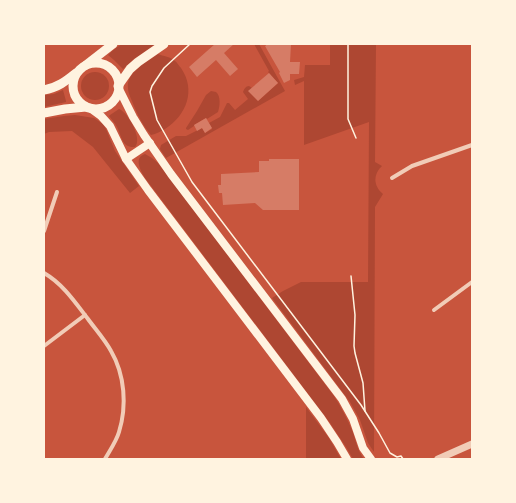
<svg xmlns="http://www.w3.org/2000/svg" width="516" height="503" font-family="Barlow,sans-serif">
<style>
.green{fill:#ae4732}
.building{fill:#d67c66}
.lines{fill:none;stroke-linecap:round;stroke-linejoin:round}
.path{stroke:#fff3e0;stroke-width:1.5}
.minor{stroke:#f1ccb7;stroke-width:4}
.tertiary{stroke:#f1ccb7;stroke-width:7}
.secondary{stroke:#fff3e0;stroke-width:8}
.primary{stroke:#fff3e0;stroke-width:9}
</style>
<rect width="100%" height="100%" fill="#c8553d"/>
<!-- green -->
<g class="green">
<path d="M122,44H156L134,59L123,69L114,60L108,55L113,50Z"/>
<path d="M254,44H259L285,91L166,158L160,149L161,145L176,136H186L202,128L205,133L212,129L209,123L220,117L227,103H229L235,110L248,99L243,92C244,89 246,86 249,86L252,88L249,91L258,101L278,83L268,72L269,71Z"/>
<path d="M330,44H376L375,162L382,166C373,174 373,186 383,194L375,207L374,452L368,443L360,420L350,402L272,298L283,291L301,282H368L369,122L304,145V81L295,85L294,80L304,77L305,65H330Z"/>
<path d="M158,54C163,56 171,57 175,61C177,62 179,66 181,68C196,90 187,115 165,129C161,131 156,134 151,135C144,127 138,116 134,106C132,100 128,94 128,88C126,72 147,62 158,54Z"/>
<circle cx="95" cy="86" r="14"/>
<path d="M63,90L66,101V102L44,107V95L54,94Z"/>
<path d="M211,91L216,92C221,96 220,106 218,112L207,119L206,118L194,125V126L188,130L186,129V128L197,111L206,95Z"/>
<path d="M119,109C128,112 143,139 135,147C122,148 122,137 117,127C115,123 112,120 109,116L110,115Z"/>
<path d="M75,115L94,118L103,124L106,129L115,151L139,186L130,193L93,147L72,131L49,132L44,134V119L64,116Z"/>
<path d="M145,154L152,158L158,163L334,396C341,407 347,418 352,430C356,440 357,450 364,459H353L346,447L330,423L145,178C141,171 133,158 145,154Z"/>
<path d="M306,407L329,438L341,459H306Z"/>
</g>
<!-- building -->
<g class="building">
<path d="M215,44H234L224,53L238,69L230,76L216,60L197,77L189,67Z"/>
<path d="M265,44H291L290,62H300L299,74H290V80L284,83L279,73L280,72L265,46H266Z"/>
<path d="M269,73L278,83L258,101L248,91Z"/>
<path d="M206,118L212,128L205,133L202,128L197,131L194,125Z"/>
<path d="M269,159H299V210H263L255,203L223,205L222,193H219L218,185H221V174L259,172V161H269Z"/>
</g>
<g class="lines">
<!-- path -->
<g class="path">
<path d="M190,44L164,68L152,86L150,92L157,120L192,182L361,405L379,433L390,453L397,457L401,456L403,459"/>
<path d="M348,44V119L356,138"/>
<path d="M351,276L355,315L354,346L355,353L363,383L365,411"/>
<path d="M471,459H472"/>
</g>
<!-- minor -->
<g class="minor">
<path d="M392,178L412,166L472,145"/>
<path d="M44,231L57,192"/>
<path d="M44,273C63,284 75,302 88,319C96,330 105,340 111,351C125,375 127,406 119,432C116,442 110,450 105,459"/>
<path d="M434,310L472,282"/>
<path d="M44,346L85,315"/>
</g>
<!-- tertiary -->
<path class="tertiary" d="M438,459L472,444"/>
<!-- secondary -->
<g class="secondary">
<path d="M118,87L133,117L144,135L171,174L342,399L353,419L363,448L371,459"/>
<path d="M90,108L101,116L110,126L126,159L148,190L321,418L337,442L347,459"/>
<path d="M126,159L150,143"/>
</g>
<!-- primary -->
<g class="primary">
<circle cx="96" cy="86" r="23"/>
<path d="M86,65L113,44"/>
<path d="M118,86L130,69L138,62L164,44"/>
<path d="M44,90C57,88 66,81 76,73"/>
<path d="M44,113L65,109L86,107"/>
</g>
</g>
<!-- border -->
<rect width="516" height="503" fill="none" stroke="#fff3e0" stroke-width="90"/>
</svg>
